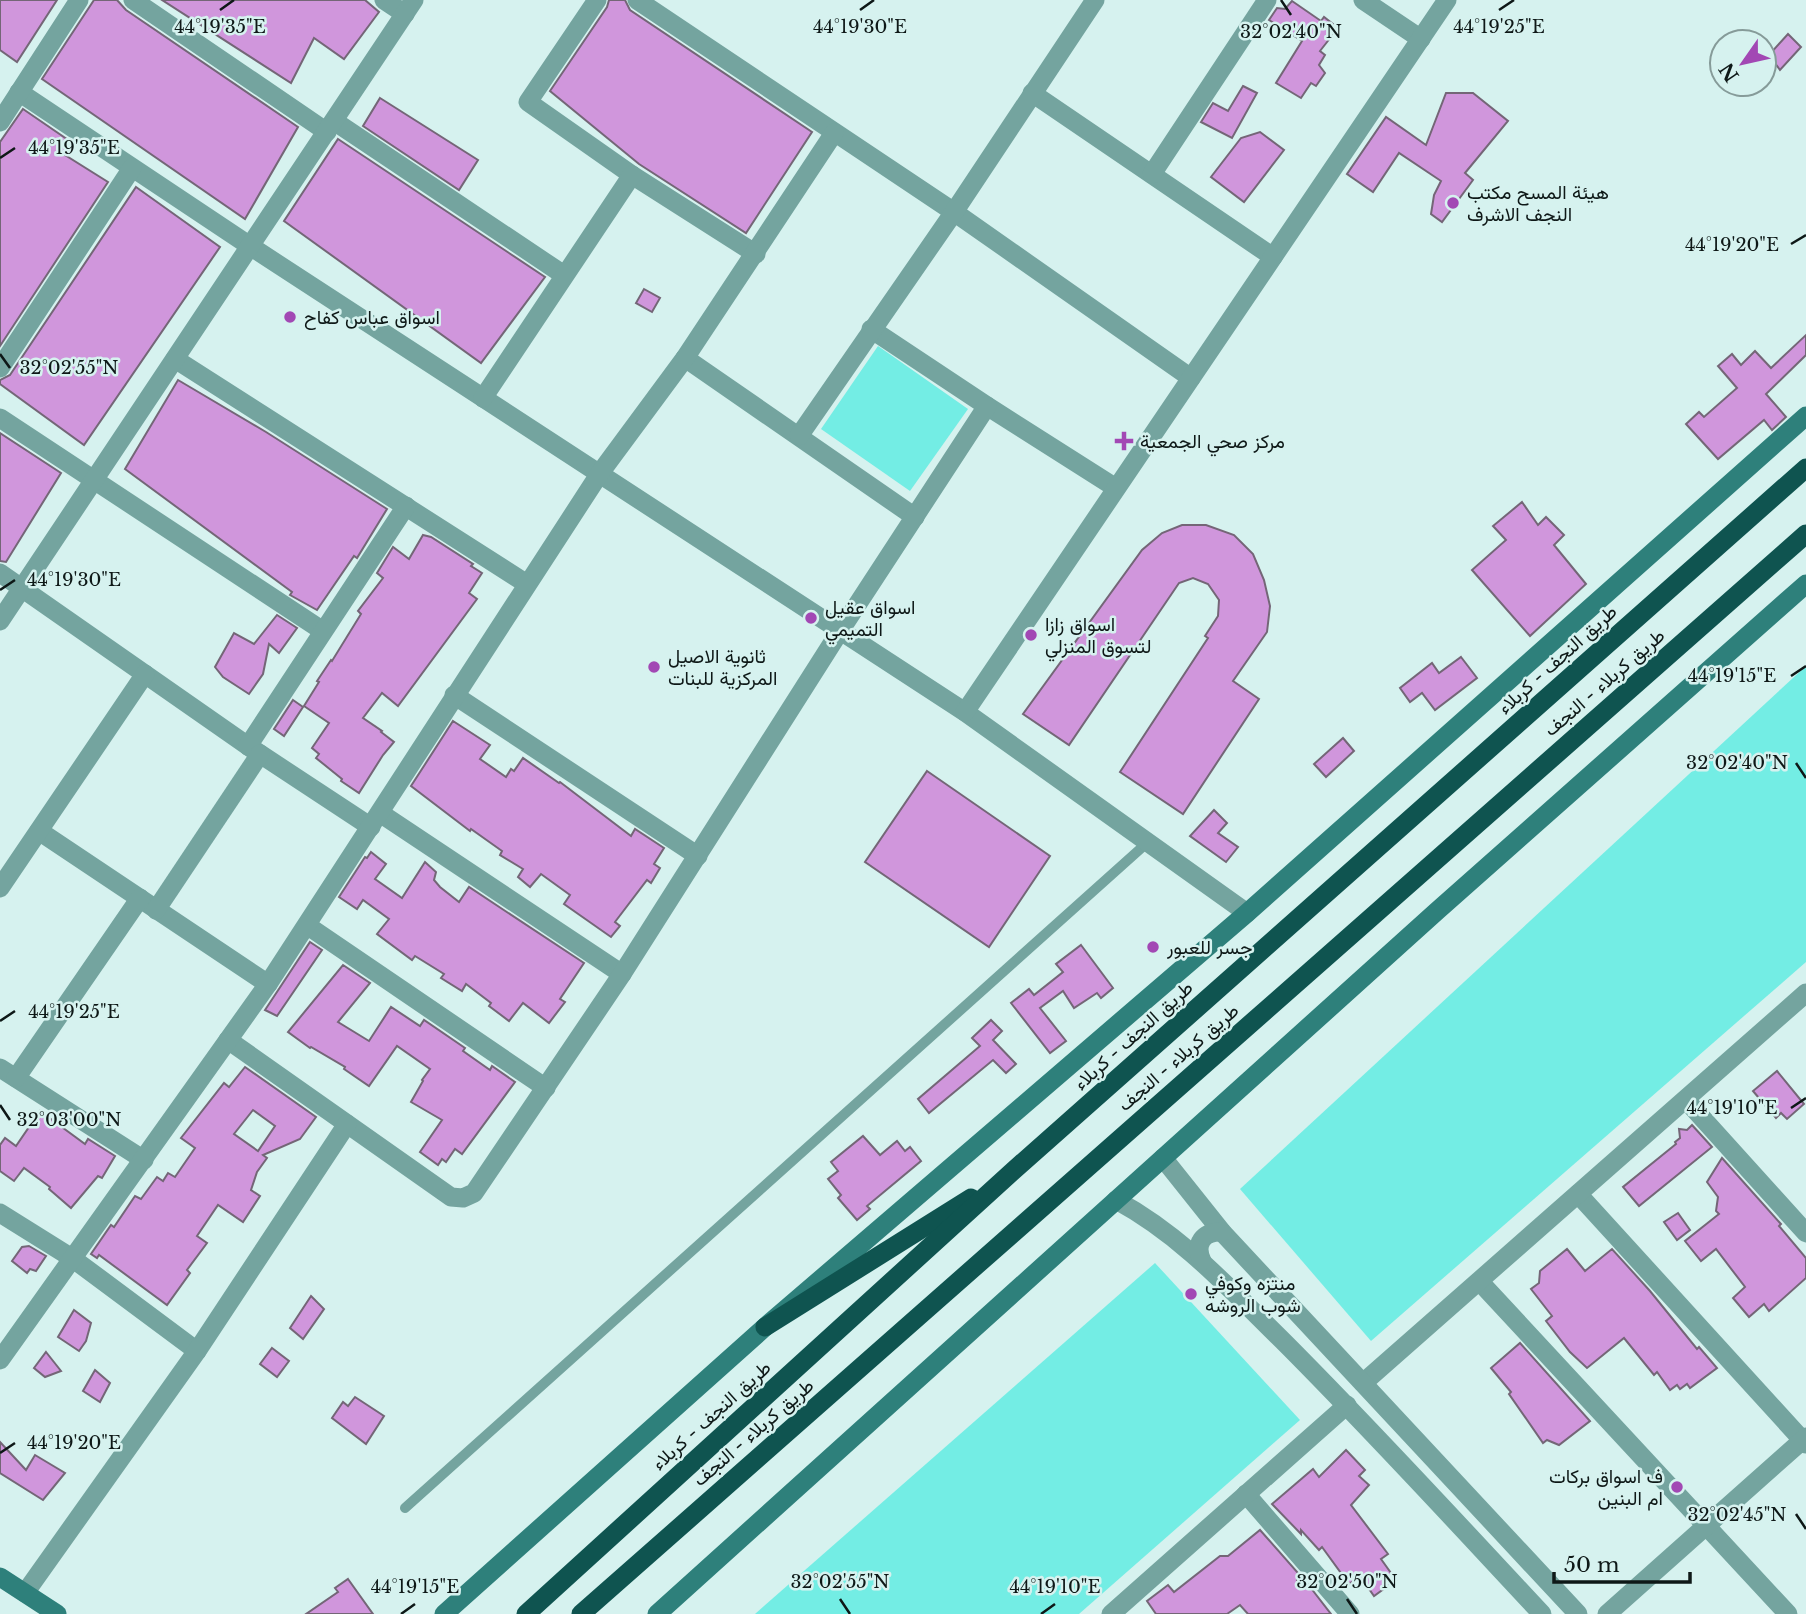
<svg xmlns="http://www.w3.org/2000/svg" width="1806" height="1614" font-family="'Libre Baskerville',Vazirmatn,serif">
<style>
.green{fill:#73ede4}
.building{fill:#d096dc;stroke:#746677;stroke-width:2;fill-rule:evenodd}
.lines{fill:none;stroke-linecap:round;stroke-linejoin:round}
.service{stroke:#74a49f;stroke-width:10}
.minor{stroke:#74a49f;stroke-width:19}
.tertiary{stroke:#74a49f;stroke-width:19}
.secondary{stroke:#2e807b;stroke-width:19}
.trunk{stroke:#0f5450;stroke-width:19}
.ticks{fill:none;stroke:#0e1817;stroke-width:2.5}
.poi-dot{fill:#a248b4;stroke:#d6f2ef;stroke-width:2.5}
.labels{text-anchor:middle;stroke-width:5;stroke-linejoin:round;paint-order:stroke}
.poi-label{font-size:19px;fill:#0e1817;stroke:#d6f2ef;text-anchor:start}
.street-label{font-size:19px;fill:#0e1817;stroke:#d6f2ef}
.ticks-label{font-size:18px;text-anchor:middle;fill:#0e1817;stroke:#d6f2ef;stroke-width:5;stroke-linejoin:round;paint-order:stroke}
</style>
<rect width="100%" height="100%" fill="#d6f2ef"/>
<!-- green -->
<g class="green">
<path d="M878,346L968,409L910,491L821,429Z"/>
<path d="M1806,666V962L1371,1341L1240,1189Z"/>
<path d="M1155,1263L1300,1420L1079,1614H755Z"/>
</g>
<!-- building -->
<g class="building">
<path d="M0,0H57L17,62L0,50Z"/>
<path d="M94,0H117L126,10L298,127L245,219L42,79Z"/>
<path d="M162,0H365L379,12L344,59L314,38L291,83Z"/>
<path d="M609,0H625L630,10L812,132L746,233L639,164L550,91L607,7Z"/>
<path d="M1292,1L1321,21L1324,17L1338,28L1320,51L1325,55L1319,65L1325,73L1316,86L1311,83L1301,98L1276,83L1302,41L1269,20L1277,8L1285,9Z"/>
<path d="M1788,34L1801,47L1780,70L1769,55Z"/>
<path d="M1243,86L1257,93L1232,138L1201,122L1213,103L1228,111Z"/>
<path d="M1446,93H1473L1508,121L1465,173L1473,180L1442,222L1431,214L1434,195L1441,181L1399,153L1373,192L1347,174L1386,117L1426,145Z"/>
<path d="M380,98L478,160L459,190L363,126Z"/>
<path d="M23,109L74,144L65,155L108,182L0,346V142Z"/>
<path d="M1260,132L1284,150L1244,202L1211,177L1241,138Z"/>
<path d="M338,139L545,277L481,363L284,221Z"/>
<path d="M136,187L220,247L84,445L0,384V380L10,375Z"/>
<path d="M644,289L660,298L652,312L636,303Z"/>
<path d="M1806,335V355L1766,394L1786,417L1772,430L1764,420L1718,459L1686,424L1699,412L1704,417L1737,388L1718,366L1732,354L1741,365L1755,351L1771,368Z"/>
<path d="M178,380L266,432L387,509L357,558L354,556L317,610L290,595L292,592L125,469Z"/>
<path d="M0,433L61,473L6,562L0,561Z"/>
<path d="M1522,502L1538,525L1546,517L1564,535L1554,545L1586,584L1530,636L1472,570L1506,540L1493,526Z"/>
<path d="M1182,525H1206L1234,535L1253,554L1264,580L1270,606L1267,632L1233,681L1259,699L1183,814L1120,772L1208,638L1205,636L1218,616L1219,600L1208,584L1193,578L1179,583L1069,745L1023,714L1142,550L1162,533Z"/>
<path d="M423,535L431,537L473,564L471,566L482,573L469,593L477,599L398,706L382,693L363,718L382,731L381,732L394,742L383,755L359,793L341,781L342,779L316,758L319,754L312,748L329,723L304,706L319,682L317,681L331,660L332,661L361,614L358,611L383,578L377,573L393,547L409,559Z"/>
<path d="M277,615L297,628L279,653L269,644L263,674L249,694L223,677L215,667L234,633L254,644Z"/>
<path d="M1461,657L1477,678L1435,710L1422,693L1410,702L1400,688L1432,663L1439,673Z"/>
<path d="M293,700L303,707L284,736L274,729Z"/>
<path d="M453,721L490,745L480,759L506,777L511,769L514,771L523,758L559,783L560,782L631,836L635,829L664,848L654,864L660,868L651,883L647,880L615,922L620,926L611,937L564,904L570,895L541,874L530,887L518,877L523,869L500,855L502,851L471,829L470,831L411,786Z"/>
<path d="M1343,738L1354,751L1326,777L1314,764Z"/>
<path d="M927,771L1050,856L989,947L865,862Z"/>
<path d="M1214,810L1227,823L1218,833L1238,847L1226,862L1190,836Z"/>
<path d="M371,852L386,864L375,879L402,898L425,862L436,872L434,880L440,887L459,902L469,887L584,963L560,999L565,1002L549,1023L523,1003L509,1021L489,1006L491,1003L466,984L462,991L441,978L444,974L415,956L412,960L377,934L389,919L363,900L357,909L339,897L365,857L367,858Z"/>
<path d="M310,942L322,950L277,1016L265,1010Z"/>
<path d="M1081,945L1113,988L1101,998L1097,993L1074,1008L1063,991L1040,1008L1066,1041L1050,1053L1011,1003L1029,989L1034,995L1063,972L1056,964Z"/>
<path d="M343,965L370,983L338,1022L369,1041L391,1007L420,1026L424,1020L465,1048L463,1051L490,1070L492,1066L515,1082L462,1154L455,1149L446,1162L442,1159L438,1165L420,1152L442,1120L411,1102L423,1081L422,1080L430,1069L397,1046L369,1086L344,1069L345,1067L311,1047L310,1048L288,1032Z"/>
<path d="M991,1020L1002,1031L993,1040L1016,1064L1006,1073L993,1060L929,1113L918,1099L980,1046L972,1038Z"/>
<path d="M245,1067L316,1117L300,1139L263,1155L267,1158L257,1172L251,1190L260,1196L243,1222L218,1205L197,1236L207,1243L187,1270L190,1273L167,1305L99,1255L97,1258L91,1254L111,1225L114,1227L135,1196L141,1199L157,1177L163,1181L168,1173L175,1177L195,1148L181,1138L224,1083L229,1087ZM253,1110L275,1126L258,1151L234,1134Z"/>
<path d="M1777,1071L1804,1104L1787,1119L1781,1113L1776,1118L1753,1091Z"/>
<path d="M40,1111L85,1144L88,1139L115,1156L102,1178L98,1176L71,1208L49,1189L50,1187L24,1168L14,1181L0,1171V1145L5,1138L16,1146Z"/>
<path d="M1692,1125L1712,1147L1639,1206L1623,1187L1676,1144L1675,1142L1680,1138L1679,1129L1687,1130Z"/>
<path d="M863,1136L880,1155L897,1141L905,1151L910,1147L921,1161L867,1206L870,1209L857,1220L838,1198L841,1195L828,1179L838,1171L831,1162Z"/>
<path d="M1722,1158L1781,1224L1779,1226L1806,1258V1278L1769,1311L1764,1304L1749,1317L1733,1298L1745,1287L1716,1249L1701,1261L1685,1241L1719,1214L1716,1211L1718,1197L1707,1182Z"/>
<path d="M1678,1213L1690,1230L1677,1240L1664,1222Z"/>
<path d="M29,1246L46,1256L36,1271L30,1269L27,1273L12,1261L22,1247Z"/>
<path d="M1567,1249L1585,1271L1612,1249L1650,1291L1697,1349L1699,1347L1717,1368L1690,1388L1687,1384L1680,1389L1677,1385L1670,1390L1657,1372L1654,1375L1624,1338L1587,1368L1570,1352L1546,1321L1552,1316L1531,1289L1539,1283L1540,1271Z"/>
<path d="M311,1296L324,1309L303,1339L290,1328Z"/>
<path d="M74,1310L91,1323L86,1341L79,1351L58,1337Z"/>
<path d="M1520,1343L1590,1421L1559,1445L1547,1440L1543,1443L1509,1394L1511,1392L1491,1368Z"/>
<path d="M272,1348L289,1361L277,1377L260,1364Z"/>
<path d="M46,1352L61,1371L45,1377L34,1368Z"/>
<path d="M95,1370L110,1383L100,1402L83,1391Z"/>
<path d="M355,1397L384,1416L366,1444L332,1418L343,1402L348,1406Z"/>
<path d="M0,1442L26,1470L35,1455L65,1473L43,1500L0,1473Z"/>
<path d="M1346,1450L1365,1470L1359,1476L1369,1485L1351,1505L1388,1554L1381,1559L1396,1580L1374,1596L1360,1576L1349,1584L1322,1547L1319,1550L1301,1530V1534L1272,1504L1313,1469L1319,1477Z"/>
<path d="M1260,1530L1298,1573L1297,1580L1307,1583L1331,1614H1248L1240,1605L1227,1614H1156L1147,1601L1168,1585L1174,1592L1220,1556H1228Z"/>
<path d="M348,1579L373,1614H306L338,1592L335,1588Z"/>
</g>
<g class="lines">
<!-- service -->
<path class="service" d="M405,1508L1148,842"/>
<!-- minor -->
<g class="minor">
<path d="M133,0L327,132"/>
<path d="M384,0L405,14"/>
<path d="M597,0L528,102L632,175L756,254"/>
<path d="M637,0L954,212L1191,378"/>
<path d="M1363,0L1421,39"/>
<path d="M19,92L250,246L965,712L1247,913"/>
<path d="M1032,93L1273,257"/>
<path d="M334,121L564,275"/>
<path d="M0,122L79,0"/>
<path d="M1152,174L1267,0"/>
<path d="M871,329L987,406L1116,488"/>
<path d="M685,358L915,517"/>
<path d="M175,359L527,584"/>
<path d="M0,368L132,168"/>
<path d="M483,398L632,175"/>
<path d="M0,418L323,631"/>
<path d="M799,436L954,212L1095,0"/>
<path d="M0,573L248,746L371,827"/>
<path d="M0,621L414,0"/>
<path d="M454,695L698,856"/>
<path d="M965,712L1447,0"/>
<path d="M248,746L406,506"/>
<path d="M380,813L622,974"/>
<path d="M39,831L268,984"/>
<path d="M0,888L145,674"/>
<path d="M156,910L260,754"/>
<path d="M308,926L546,1088"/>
<path d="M228,1040L451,1197L463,1198L474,1193L622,974L840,631L987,406"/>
<path d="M0,1068L144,1160"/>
<path d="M16,1078L140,898"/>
<path d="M1686,1100L1806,1233"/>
<path d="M1578,1194L1806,1444"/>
<path d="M0,1213L72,1258L197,1351"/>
<path d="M1480,1282L1788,1614"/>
<path d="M0,1360L268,984L600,473L685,358L834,133"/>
<path d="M1363,1383L1806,993"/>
<path d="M1246,1494L1350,1614"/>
<path d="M25,1593L197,1351L347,1124"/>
<path d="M1111,1614L1347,1405"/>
<path d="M1607,1614L1806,1437"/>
</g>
<!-- tertiary -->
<g class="tertiary">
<path d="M1163,1158L1222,1232L1578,1614"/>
<path d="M1116,1200C1181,1235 1230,1289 1282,1340C1371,1429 1456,1522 1542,1614"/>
<path d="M1202,1261C1194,1244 1203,1231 1222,1232"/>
</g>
<!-- secondary -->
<g class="secondary">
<path d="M0,1577L57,1614"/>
<path d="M444,1614L765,1327L1247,913L1806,416"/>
<path d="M657,1614L1437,911L1806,584"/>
</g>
<!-- trunk -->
<g class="trunk">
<path d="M765,1327L971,1198"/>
<path d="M526,1614L1013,1171L1806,468"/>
<path d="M581,1614L1806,534"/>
</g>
</g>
<!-- ticks -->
<path class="ticks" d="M1281,0L1291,15M220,10L234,0M860,10L874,0M1499,10L1514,0M0,158L15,148M1791,244L1806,235M0,354L10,368M0,590L15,580M1791,676L1806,666M1796,763L1806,778M0,1021L15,1011M0,1105L10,1120M1791,1108L1806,1098M0,1453L15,1443M1796,1514L1806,1529M840,1599L850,1614M1347,1599L1357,1614M401,1614L415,1604M1041,1614L1055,1604"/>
<!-- markers -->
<g class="poi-dot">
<circle cx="1453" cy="203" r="7"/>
<circle cx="290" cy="317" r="7"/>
<path d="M1120.5 430.5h7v7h7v7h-7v7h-7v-7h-7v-7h7z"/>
<circle cx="811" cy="618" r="7"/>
<circle cx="1031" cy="635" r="7"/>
<circle cx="654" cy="667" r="7"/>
<circle cx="1153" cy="947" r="7"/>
<circle cx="1191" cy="1294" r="7"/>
<circle cx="1677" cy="1487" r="7"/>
</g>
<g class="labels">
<!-- poi labels -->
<g class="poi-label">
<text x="1467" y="199">هيئة المسح مكتب<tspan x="1467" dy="22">النجف الاشرف</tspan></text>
<text x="304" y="324">اسواق عباس كفاح</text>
<text x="1140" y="448">مركز صحي الجمعية</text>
<text x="825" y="614">اسواق عقيل<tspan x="825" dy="22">التميمي</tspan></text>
<text x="1045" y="631">اسواق زازا<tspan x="1045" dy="22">لتسوق المنزلي</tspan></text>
<text x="668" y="663">ثانوية الاصيل<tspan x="668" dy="22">المركزية للبنات</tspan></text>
<text x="1167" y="954">جسر للعبور</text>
<text x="1205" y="1290">منتزه وكوفي<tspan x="1205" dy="22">شوب الروشه</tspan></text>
<text x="1663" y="1483" text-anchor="end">ف اسواق بركات<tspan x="1663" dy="22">ام البنين</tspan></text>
</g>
<!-- street labels -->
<g class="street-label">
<text transform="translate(1557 659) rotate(-42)" y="7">طريق النجف - کربلاء</text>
<text transform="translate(1604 682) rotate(-41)" y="7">طريق کربلاء - النجف</text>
<text transform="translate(1133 1035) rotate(-42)" y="7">طريق النجف - کربلاء</text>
<text transform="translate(1178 1057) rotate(-41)" y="7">طريق کربلاء - النجف</text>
<text transform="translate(711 1415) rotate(-42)" y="7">طريق النجف - کربلاء</text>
<text transform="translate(753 1432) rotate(-41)" y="7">طريق کربلاء - النجف</text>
</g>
</g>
<g class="ticks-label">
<text x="220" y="33">44°19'35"E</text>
<text x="860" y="33">44°19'30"E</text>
<text x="1499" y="33">44°19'25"E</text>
<text x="1291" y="38">32°02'40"N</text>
<text x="74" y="154">44°19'35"E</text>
<text x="1732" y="251">44°19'20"E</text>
<text x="69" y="374">32°02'55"N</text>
<text x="74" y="586">44°19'30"E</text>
<text x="1732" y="682">44°19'15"E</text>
<text x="1737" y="769">32°02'40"N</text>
<text x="74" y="1018">44°19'25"E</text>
<text x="1732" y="1114">44°19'10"E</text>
<text x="69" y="1126">32°03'00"N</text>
<text x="74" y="1449">44°19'20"E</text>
<text x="1737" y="1521">32°02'45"N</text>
<text x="840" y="1588">32°02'55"N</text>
<text x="1347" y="1588">32°02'50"N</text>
<text x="415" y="1593">44°19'15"E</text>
<text x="1055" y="1593">44°19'10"E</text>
</g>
<!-- north arrow -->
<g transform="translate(1743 63) rotate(236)"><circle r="33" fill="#d6f2ef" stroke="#869b99" stroke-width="2"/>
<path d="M0-5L12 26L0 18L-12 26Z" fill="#a248b4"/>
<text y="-10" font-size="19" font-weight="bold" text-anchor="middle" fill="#0e1817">N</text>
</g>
<!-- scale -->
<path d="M1554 1572v10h136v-10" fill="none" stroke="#0e1817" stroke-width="3.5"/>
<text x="1564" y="1572" font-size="21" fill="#0e1817" stroke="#d6f2ef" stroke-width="5" paint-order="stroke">50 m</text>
</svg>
